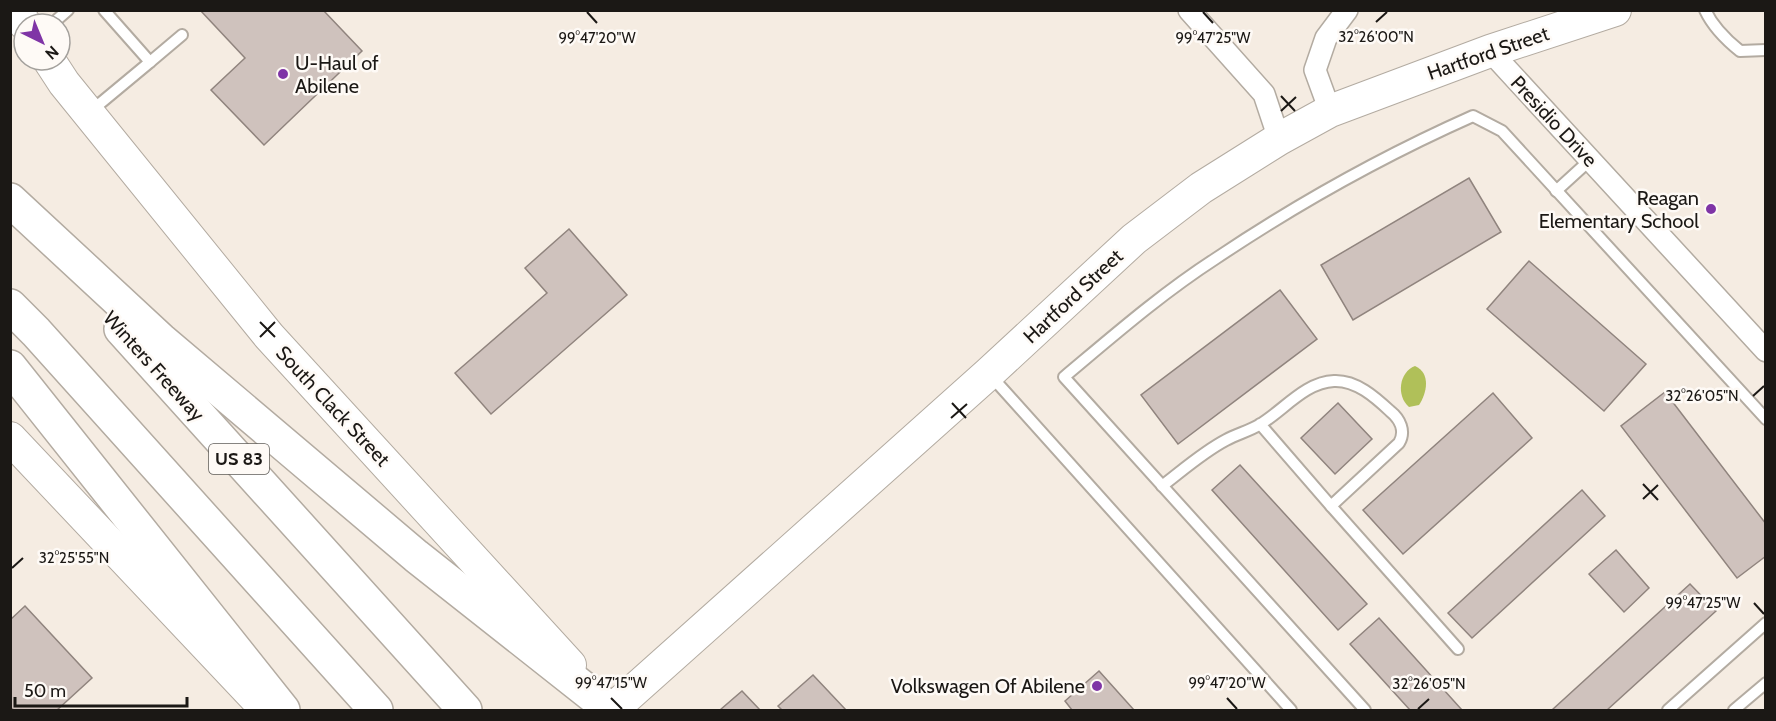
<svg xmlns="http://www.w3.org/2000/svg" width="1776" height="721" font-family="Cabin,sans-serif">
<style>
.water{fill:#b0c059}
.building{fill:#cfc2bd;stroke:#90847e;stroke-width:1.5}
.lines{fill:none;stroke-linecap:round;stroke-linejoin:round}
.lane-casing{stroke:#b3aba1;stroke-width:14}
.street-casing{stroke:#b3aba1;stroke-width:24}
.secondary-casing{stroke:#b3aba1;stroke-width:34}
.highway-casing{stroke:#b3aba1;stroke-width:36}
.lane{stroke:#fff;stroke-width:10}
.street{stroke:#fff;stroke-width:21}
.secondary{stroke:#fff;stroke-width:32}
.highway{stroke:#fff;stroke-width:33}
.ticks{fill:none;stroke:#1b1815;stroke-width:2}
.poi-dot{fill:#7f34a6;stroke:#fefaf6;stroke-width:2}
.labels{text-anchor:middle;stroke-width:5;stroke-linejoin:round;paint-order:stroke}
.shield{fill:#fefaf6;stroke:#5f5c58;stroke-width:1.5}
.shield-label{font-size:18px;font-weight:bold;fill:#1b1815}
.street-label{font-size:20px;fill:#1b1815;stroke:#fefaf6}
.poi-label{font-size:20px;fill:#1b1815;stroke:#fefaf6;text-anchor:end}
.ticks-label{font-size:15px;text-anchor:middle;fill:#1b1815;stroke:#fefaf6;stroke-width:5;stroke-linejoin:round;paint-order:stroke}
</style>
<rect width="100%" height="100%" fill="#f5ece2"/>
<!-- water -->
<path class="water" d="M1415,366C1431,373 1427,393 1419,405L1409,407C1396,396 1399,372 1415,366Z"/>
<!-- building -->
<g class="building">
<path d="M200,10H323L362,51L264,145L211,90L245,58Z"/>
<path d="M1469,178L1501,232L1353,320L1321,265Z"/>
<path d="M569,229L627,295L491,414L455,373L547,293L525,268Z"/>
<path d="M1529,261L1646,364L1604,411L1487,309Z"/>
<path d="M1280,290L1317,339L1178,444L1141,395Z"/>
<path d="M1665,392L1766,524V556L1737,578L1621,426Z"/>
<path d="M1493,393L1532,438L1403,554L1363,510Z"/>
<path d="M1338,403L1372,439L1335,474L1301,438Z"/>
<path d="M1240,465L1367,604L1338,630L1212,490Z"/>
<path d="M1582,490L1605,516L1472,638L1448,613Z"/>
<path d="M1616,550L1649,588L1624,612L1589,574Z"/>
<path d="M1690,584L1716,611L1607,710H1552Z"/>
<path d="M25,606L92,678L57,710H14L10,707V620Z"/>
<path d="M1379,618L1462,710H1410L1350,644Z"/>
<path d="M1099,671L1134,710H1072L1065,701Z"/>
<path d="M813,675L846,710H782L778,706Z"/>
<path d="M742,691L760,710H720Z"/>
</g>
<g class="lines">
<defs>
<g id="lane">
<path d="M1705,10C1713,27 1725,39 1740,51L1766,50"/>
<path d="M52,24L68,10"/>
<path d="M150,62L182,35"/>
<path d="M91,111L150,62L104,10"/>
<path d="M1556,191L1590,160"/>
<path d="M991,376L1291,710"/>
<path d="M1162,486C1183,470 1203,452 1226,440C1237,434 1249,431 1259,425C1283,411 1305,382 1334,381C1356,380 1375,397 1390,411C1400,419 1406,431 1399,443L1331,506L1260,424"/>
<path d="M1331,506L1458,649"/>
<path d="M1365,710L1064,377C1113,336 1161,294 1215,259C1297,204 1383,156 1473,116L1502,131L1766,419"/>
<path d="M1668,710L1766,623"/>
<path d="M1734,710L1766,683"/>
</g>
<g id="street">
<path d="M1189,10L1264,94L1279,139"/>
<path d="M1490,51L1766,351"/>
<path d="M1330,111L1315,70L1326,38L1347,10"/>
</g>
<g id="secondary">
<path d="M16,10L25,24"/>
<path d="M49,60L64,83L269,336L570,665"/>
<path d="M10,438L265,708"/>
<path d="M612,710L988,374L1134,239L1201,188L1279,139L1330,111L1490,51L1615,10"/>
</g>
<g id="highway">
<path d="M10,200L161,340L416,556L611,710"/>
<path d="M10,306L36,332L376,710"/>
<path d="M121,329L465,710"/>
<path d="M10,367L283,710"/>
</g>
</defs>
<!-- lane casing -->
<use href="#lane" class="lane-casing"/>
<!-- street casing -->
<use href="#street" class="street-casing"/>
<!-- secondary casing -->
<use href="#secondary" class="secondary-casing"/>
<!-- highway casing -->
<use href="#highway" class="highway-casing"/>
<!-- lane -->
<use href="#lane" class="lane"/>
<!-- street -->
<use href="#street" class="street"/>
<!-- secondary -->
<use href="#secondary" class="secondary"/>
<!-- highway -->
<use href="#highway" class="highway"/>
</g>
<!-- ticks -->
<path class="ticks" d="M587,12L597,23M1203,12L1213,23M1376,22L1387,12M1281,96L1295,111M1281,111L1296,97M260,322L275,337M260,337L275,322M1753,396L1764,386M952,403L966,418M951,418L967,404M1643,484L1658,500M1643,499L1658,485M12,568L23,558M1754,603L1764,614M611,698L622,709M1227,698L1237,709M1418,709L1429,699"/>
<!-- markers -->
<g class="poi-dot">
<circle cx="283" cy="74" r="6"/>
<circle cx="1711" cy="209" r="6"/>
<circle cx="1097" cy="686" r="6"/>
</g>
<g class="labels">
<!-- shield labels -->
<rect class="shield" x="209" y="444" width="60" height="30" rx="4.5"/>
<g class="shield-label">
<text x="239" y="465">US 83</text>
</g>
<!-- street labels -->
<g class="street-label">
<text transform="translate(1488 53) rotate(-19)" y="7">Hartford Street</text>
<text transform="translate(1554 121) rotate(47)" y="7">Presidio Drive</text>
<text transform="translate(1073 296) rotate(-43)" y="7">Hartford Street</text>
<text transform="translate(154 366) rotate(48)" y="7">Winters Freeway</text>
<text transform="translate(333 406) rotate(47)" y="7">South Clack Street</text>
</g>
<!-- poi labels -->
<g class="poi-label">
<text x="295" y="70" text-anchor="start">U-Haul of<tspan x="295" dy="23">Abilene</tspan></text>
<text x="1699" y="205">Reagan<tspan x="1699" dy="23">Elementary School</tspan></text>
<text x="1085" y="693">Volkswagen Of Abilene</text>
</g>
</g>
<g class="ticks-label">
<text x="1376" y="42">32°26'00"N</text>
<text x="597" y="43">99°47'20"W</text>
<text x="1213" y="43">99°47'25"W</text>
<text x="1702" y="401">32°26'05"N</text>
<text x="74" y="563">32°25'55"N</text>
<text x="1703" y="608">99°47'25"W</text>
<text x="611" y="688">99°47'15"W</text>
<text x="1227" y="688">99°47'20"W</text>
<text x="1429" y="689">32°26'05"N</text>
</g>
<!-- border -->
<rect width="1776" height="721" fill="none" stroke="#1b1815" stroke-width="24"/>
<!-- north arrow -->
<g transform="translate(42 42) rotate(137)"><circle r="28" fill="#fefaf6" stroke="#a3a09c" stroke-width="1.5"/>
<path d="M0-4.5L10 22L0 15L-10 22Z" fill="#7f34a6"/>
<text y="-9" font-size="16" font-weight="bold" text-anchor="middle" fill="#1b1815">N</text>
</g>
<!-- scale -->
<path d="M15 697v9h172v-9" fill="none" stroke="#1b1815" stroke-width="3"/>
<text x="24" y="697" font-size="18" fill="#1b1815" stroke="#fefaf6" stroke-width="4.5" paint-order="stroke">50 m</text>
</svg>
